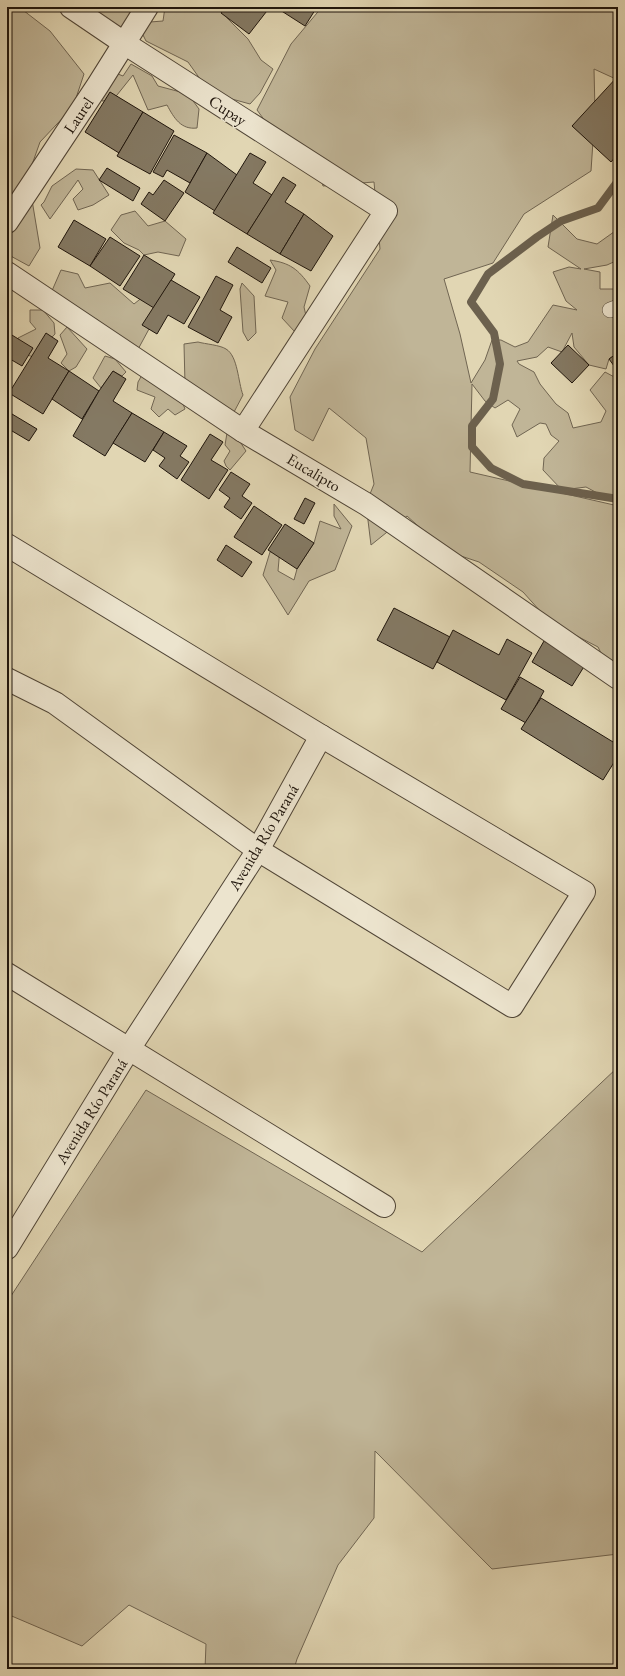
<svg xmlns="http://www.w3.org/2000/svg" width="625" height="1676" font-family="'EB Garamond',serif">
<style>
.green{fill:#c0b597;stroke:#706552}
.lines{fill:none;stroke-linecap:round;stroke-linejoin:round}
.stream{stroke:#6c614e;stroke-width:8}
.building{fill:#847963;stroke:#1f150c}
.service-casing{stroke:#504536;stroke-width:16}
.minor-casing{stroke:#504536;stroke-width:24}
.service{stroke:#ece4ce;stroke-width:15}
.minor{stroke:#ece4ce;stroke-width:22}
.labels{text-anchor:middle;stroke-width:3;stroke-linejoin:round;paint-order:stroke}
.street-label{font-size:16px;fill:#1f150c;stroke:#ece4ce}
</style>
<rect width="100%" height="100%" fill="#e1d6b3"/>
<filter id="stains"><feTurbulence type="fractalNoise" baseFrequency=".005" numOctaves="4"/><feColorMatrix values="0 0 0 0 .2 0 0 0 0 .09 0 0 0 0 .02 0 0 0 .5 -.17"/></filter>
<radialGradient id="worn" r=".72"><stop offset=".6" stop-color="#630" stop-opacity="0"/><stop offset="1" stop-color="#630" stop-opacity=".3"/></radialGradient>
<!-- green -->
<g class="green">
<path d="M7,7H19L50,31L84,74L73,107L40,142L28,176L40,248L29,266L7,254Z"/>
<path d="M92,7H133L130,14L129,34L85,25Z"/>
<path d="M165,7H225L227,18L248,39L261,60L273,69L260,93L250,104L210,93L188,62L146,41L137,23L163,21Z"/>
<path d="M322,7H618V80L594,69L595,111L591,171L524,214L493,263L444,279L460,334L471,383L485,360L492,340H501L515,347L528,342L553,305L577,310L566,301L553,272L569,267L581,269L548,247L553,215L577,239L597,244L618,229V260L607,265L584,269L600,272V289H618V357L616,354L609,359L606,369L589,365L574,347L572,333L562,352L548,347L537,357L517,361L519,364L534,372L540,384L556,404L568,413L573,428L601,422L606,411L590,390L605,372L618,379V504L586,487L562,490L543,470L544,458L559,441L551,435L546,424L540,423L517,437L512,425L520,409L508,400L495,408L485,401L472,384L470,472L614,505L618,509V681L614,679L598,647L550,622L523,592L479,562L446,551L407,516L371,545L366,504L374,484L366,438L329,408L313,441L295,430L290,397L315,349L380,249L374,182L323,186L314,154L282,144L257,110L291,44Z"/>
<path d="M131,64L152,76L158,86L188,94L199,109L197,128C181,130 174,118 167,105L148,110L133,75L113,100L102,101L98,85L108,70L123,76Z"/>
<path d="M76,169L93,170L109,195L93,205L78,210L73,199L83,189L78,180L50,219L41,205L44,202L52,186Z"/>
<path d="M135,211L148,226L165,221L186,239L179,256L158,252L144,255L139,250L124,243L111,230L121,215Z"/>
<path d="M270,260C290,263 298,269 310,286L304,307L309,329L295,332L282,318L288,302L265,296L276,270Z"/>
<path d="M61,270L78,274L85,288L110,283L134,304L149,292L162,305L136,353L118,341L98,320L75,309L51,293Z"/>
<path d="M242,283L254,296L256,333L248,341L243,332L240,289Z"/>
<path d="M30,310H43L54,323L55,334L33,357L22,353L18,338L36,329L30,322Z"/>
<path d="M67,327L87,349L76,367L69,371L61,363L67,354L60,335Z"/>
<path d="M198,342C205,344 220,345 226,349C238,356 238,382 243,395L234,412L185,384L184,344Z"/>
<path d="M105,356L115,359L126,372L122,376L113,371L101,388L93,378Z"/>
<path d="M142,375L183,404L185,409L175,415L168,409L159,417L151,409L155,397L137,390L138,382Z"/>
<path d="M227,433L237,437L246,451L230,470L226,466L224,461L230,451L225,445Z"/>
<path d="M334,504L352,526L335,570L309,581L288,615L263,575L270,552L280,548L278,571L294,580L297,569L314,543L320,521L341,529L334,516Z"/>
<path d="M618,1067V1554L492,1569L375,1451L374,1518L338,1565L297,1659L294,1669H205L206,1644L129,1605L82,1646L7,1614V1302L146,1090L422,1252Z"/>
</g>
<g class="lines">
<!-- stream -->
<path class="stream" d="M618,181L598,208L561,221L537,237L488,274L471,302L494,333L500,364L493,399L472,426V447L491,468L523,484L618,499"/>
</g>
<!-- building -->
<g class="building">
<path d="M225,7H270L249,34L221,13Z"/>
<path d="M282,7H317L305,26L280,10Z"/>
<path d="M618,76V154L611,162L572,126Z"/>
<path d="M110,92L143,112L119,153L85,132Z"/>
<path d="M143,112L174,131L150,174L117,156Z"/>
<path d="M174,135L207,153L190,183L167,170L163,177L153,172Z"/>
<path d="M207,153L237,175L215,211L185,192Z"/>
<path d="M250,153L266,162L253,183L272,195L247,234L213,213Z"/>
<path d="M107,168L140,188L133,201L99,180Z"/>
<path d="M283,177L296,185L285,202L304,214L280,254L247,234Z"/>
<path d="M164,180L184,193L165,221L141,204L149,192L153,195Z"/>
<path d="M304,214L333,236L311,271L280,254Z"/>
<path d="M74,220L106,239L90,266L58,247Z"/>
<path d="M110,237L140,256L120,286L90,266Z"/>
<path d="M237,247L271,268L262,283L228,262Z"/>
<path d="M144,255L175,274L154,308L123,289Z"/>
<path d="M216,276L233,285L220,310L232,317L218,343L188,327Z"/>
<path d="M171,280L200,297L184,324L168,315L157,334L142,325Z"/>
<path d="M7,332L33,348L22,366L10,359L7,363Z"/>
<path d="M46,333L58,341L48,358L69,371L43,414L9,393Z"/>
<path d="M568,345L589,365L572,383L551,363Z"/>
<path d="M616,354L618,357V369L617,370L609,359Z"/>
<path d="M69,371L99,391L82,419L52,399Z"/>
<path d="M113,371L126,379L113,401L132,413L105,456L73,436L99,391Z"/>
<path d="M7,411L37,429L29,441L7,428Z"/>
<path d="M132,413L164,432L145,462L113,443Z"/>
<path d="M164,432L187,446L180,456L189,462L177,479L159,466L165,458L153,450Z"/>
<path d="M210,434L223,442L211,460L228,470L209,499L181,480Z"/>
<path d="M231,472L250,484L242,496L252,503L241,519L224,507L230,498L219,490Z"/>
<path d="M305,498L315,503L304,524L294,519Z"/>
<path d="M254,506L282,525L262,555L234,537Z"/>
<path d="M285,524L314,543L297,569L268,550Z"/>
<path d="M226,545L252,562L242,577L217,560Z"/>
<path d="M394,608L450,637L433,669L377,640Z"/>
<path d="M453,630L499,655L507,639L532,653L506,700L437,662Z"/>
<path d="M544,641L585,665L572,686L532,662Z"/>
<path d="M520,677L544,691L526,723L501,709Z"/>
<path d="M541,698L618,745V756L603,780L521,729Z"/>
</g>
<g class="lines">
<defs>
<path id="service" d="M610,310L618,307"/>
<g id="minor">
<path d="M71,7L124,43L386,211L243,431"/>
<path d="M7,222L98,85L147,7"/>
<path d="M7,273L243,431L366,504L618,678"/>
<path d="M7,545L321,736L584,892L512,1006L258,850L55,703L7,679"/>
<path d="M7,974L384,1206"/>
<path d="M7,1248L129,1049L258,850L321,736"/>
</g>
</defs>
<!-- service casing -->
<use href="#service" class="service-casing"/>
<!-- minor casing -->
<use href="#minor" class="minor-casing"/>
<!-- service -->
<use href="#service" class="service"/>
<!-- minor -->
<use href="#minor" class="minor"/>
</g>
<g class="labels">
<!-- street labels -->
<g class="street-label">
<text transform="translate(228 110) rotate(33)" y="6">Cupay</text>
<text transform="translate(78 115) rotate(-56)" y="6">Laurel</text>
<text transform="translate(314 472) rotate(31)" y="6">Eucalipto</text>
<text transform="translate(263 837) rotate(-59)" y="6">Avenida Río Paraná</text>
<text transform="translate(91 1111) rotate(-58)" y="6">Avenida Río Paraná</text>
</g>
</g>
<!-- margin -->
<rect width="625" height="1676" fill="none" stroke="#e1d6b3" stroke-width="24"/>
<rect x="8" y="8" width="609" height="1660" fill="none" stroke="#1f150c" stroke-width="2"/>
<rect x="12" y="12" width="601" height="1652" fill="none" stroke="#1f150c"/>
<rect width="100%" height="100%" filter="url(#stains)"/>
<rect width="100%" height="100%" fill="url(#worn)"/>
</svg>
